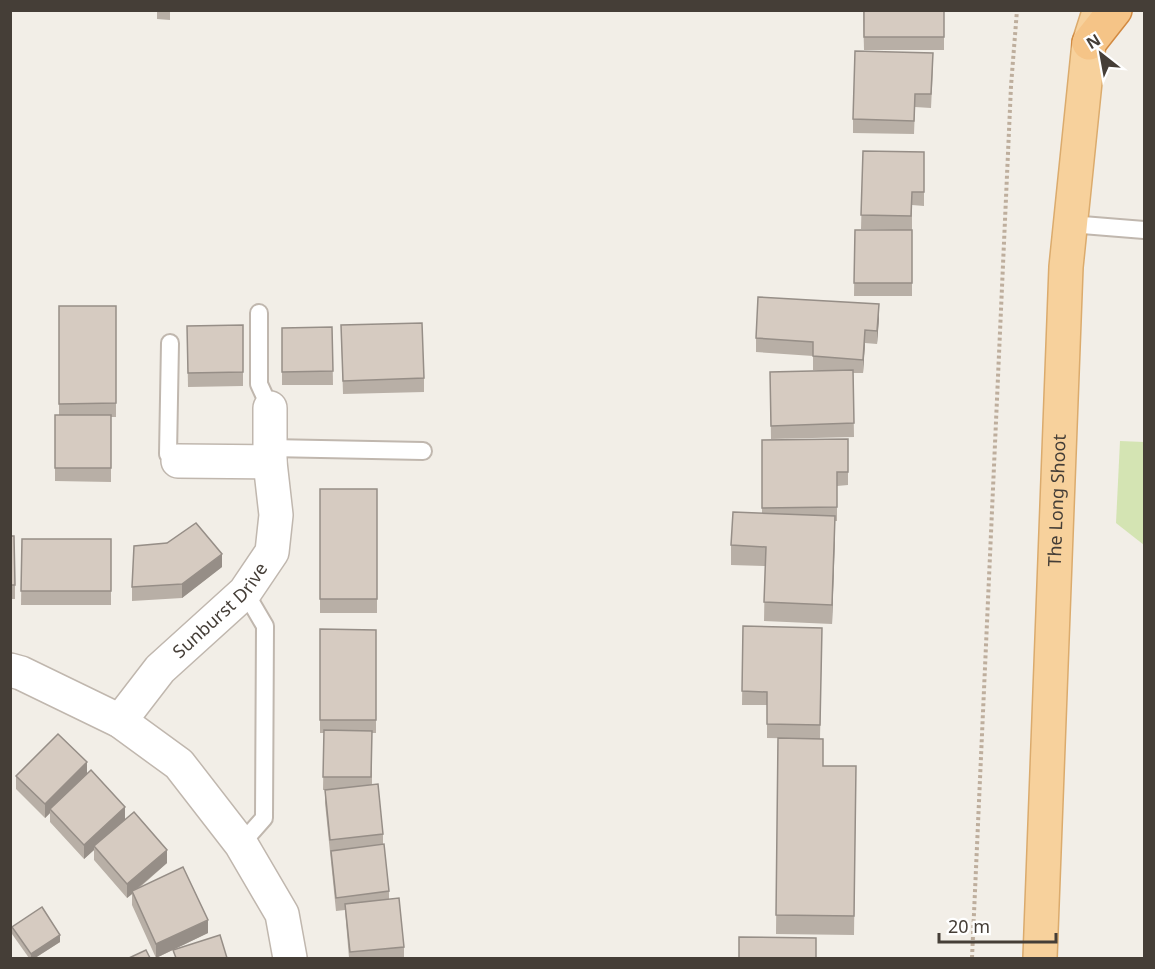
<svg xmlns="http://www.w3.org/2000/svg" width="1155" height="969" font-family="'Noto Sans',sans-serif">
<style>
.green{fill:#d4e4b3}
.lines{fill:none;stroke-linecap:round;stroke-linejoin:round}
.service-casing{stroke:#c0b7ae;stroke-width:20}
.minor-casing{stroke:#c0b7ae;stroke-width:36}
.primary-casing{stroke:#dbab6d;stroke-width:36}
.trunk-casing{stroke:#d28a42;stroke-width:36}
.path{stroke:#beae9d;stroke-width:4;stroke-dasharray:3 3;stroke-linecap:butt}
.service{stroke:#fff;stroke-width:16}
.minor{stroke:#fff;stroke-width:33}
.primary{stroke:#f7d19c;stroke-width:33}
.trunk{stroke:#f5c487;stroke-width:33}
.wall{fill:#b8afa6}
.shaded-wall{fill:#968e87}
.building{fill:#d6cbc1;stroke:#968e87;stroke-width:1.5}
.labels{text-anchor:middle;stroke-width:5;stroke-linejoin:round;paint-order:stroke}
.street-label{font-size:18px;fill:#453e37;stroke:#fff}
</style>
<rect width="100%" height="100%" fill="#f2eee7"/>
<!-- green -->
<path class="green" d="M1120,441L1144,442V545L1116,523Z"/>
<g class="lines">
<defs>
<g id="service">
<path d="M1070,224L1144,230"/>
<path d="M259,313V384L270,408"/>
<path d="M170,343L168,454L178,461"/>
<path d="M270,448L423,451"/>
<path d="M241,844L264,818L265,626L245,592"/>
</g>
<g id="minor">
<path d="M178,461L270,462"/>
<path d="M10,670L21,673L120,721L179,764L241,844L282,914L290,958"/>
<path id="s1" d="M120,721L160,669L245,592L272,552L276,515L270,462V408"/>
</g>
<g id="primary">
<path id="s2" d="M1040,958L1066,267L1089,43L1098,15"/>
</g>
<path id="trunk" d="M1089,43L1115,10"/>
</defs>
<!-- service casing -->
<use href="#service" class="service-casing"/>
<!-- minor casing -->
<use href="#minor" class="minor-casing"/>
<!-- primary casing -->
<use href="#primary" class="primary-casing"/>
<!-- trunk casing -->
<use href="#trunk" class="trunk-casing"/>
<!-- path -->
<path class="path" d="M972,958L1011,86L1017,10"/>
<!-- service -->
<use href="#service" class="service"/>
<!-- minor -->
<use href="#minor" class="minor"/>
<!-- primary -->
<use href="#primary" class="primary"/>
<!-- trunk -->
<use href="#trunk" class="trunk"/>
</g>
<!-- wall -->
<g class="wall">
<path d="M157,10H170V20L157,19Z"/>
<path d="M235,10H265V12Z"/>
<rect x="418" y="10" width="56" height="1"/>
<path d="M863,10H944V50H864Z"/>
<path d="M933,67L931,108L915,107L914,134L853,133V119Z"/>
<path d="M863,151L924,152V206L912,205V296H854L855,230H895L861,229Z"/>
<path d="M59,306H116V417H111V482L55,481V415H59Z"/>
<path d="M879,318L877,344L865,343L863,373H853L854,437L771,439L770,372L827,371L813,370V356L756,352V338Z"/>
<path d="M243,325V386L188,387L187,326Z"/>
<path d="M341,325L424,378V392L343,394Z"/>
<path d="M332,327L333,385H282V328Z"/>
<path d="M848,439V485L837,486V521H835L832,624L764,621L765,566L731,565V545L762,514V440Z"/>
<rect x="320" y="489" width="57" height="124"/>
<path d="M10,536L15,585V599H10Z"/>
<path d="M22,539H111V605H21Z"/>
<path d="M222,567L182,598L132,601V587Z"/>
<path d="M743,626L822,628L820,739L767,738V705H742Z"/>
<path d="M320,629L376,630V733H372V785L383,834V845L389,891V899L404,947V958H349L345,910L336,911L325,803V790H323L324,733H320Z"/>
<path d="M778,738L823,766H856L854,935L776,934Z"/>
<path d="M87,774L125,819L167,863L138,889L208,933L156,958L132,905V894L127,898L94,860V850L84,859L50,822V813L45,818L16,789V776Z"/>
<path d="M12,927L60,942L35,958H29L12,934Z"/>
</g>
<!-- shaded-wall -->
<g class="shaded-wall">
<path d="M879,304V318L877,344V331Z"/>
<path d="M865,330V343L863,373V360Z"/>
<path d="M835,516V536L832,624V605Z"/>
<path d="M222,554V567L182,598V584Z"/>
<path d="M87,762V776L50,809V813L45,818V804Z"/>
<path d="M125,807V820L94,846V850L84,859V845Z"/>
<path d="M167,850V863L132,893V891V894L127,898V884Z"/>
<path d="M208,920V933L156,958V944Z"/>
<path d="M60,935V942L35,958H31V954Z"/>
</g>
<!-- building -->
<g class="building">
<rect x="864" y="10" width="80" height="27"/>
<path d="M855,51L933,53L931,94H915L914,121L853,119Z"/>
<path d="M863,151L924,152V192H912L911,216L861,215Z"/>
<path d="M855,230H912V283H854Z"/>
<path d="M758,297L879,304L877,331L865,330L863,360L813,356V342L756,338Z"/>
<path d="M59,306H116V403L59,404Z"/>
<path d="M422,323L424,378L343,381L341,325Z"/>
<path d="M243,325V372L188,373L187,326Z"/>
<path d="M332,327L333,371L282,372V328Z"/>
<path d="M853,370L854,423L771,426L770,372Z"/>
<rect x="55" y="415" width="56" height="53"/>
<path d="M848,439V472H837V507L762,508V440Z"/>
<rect x="320" y="489" width="57" height="110"/>
<path d="M733,512L835,516L832,605L764,602L766,547L731,545Z"/>
<path d="M196,523L222,554L182,584L132,587L134,546L167,543Z"/>
<path d="M10,536H14L15,585H10Z"/>
<path d="M22,539H111V591H21Z"/>
<path d="M743,626L822,628L820,725L767,724V692L742,691Z"/>
<path d="M320,629L376,630V720H320Z"/>
<path d="M324,730L372,731L371,777H323Z"/>
<path d="M58,734L87,762L45,804L16,776Z"/>
<path d="M778,738L823,739V766H856L854,916L776,915Z"/>
<path d="M91,770L125,807L84,845L50,809Z"/>
<path d="M378,784L383,834L330,840L325,790Z"/>
<path d="M134,812L167,850L127,884L94,846Z"/>
<path d="M384,844L389,891L336,898L331,851Z"/>
<path d="M183,867L208,920L156,944L132,891Z"/>
<path d="M399,898L404,947L350,952L345,904Z"/>
<path d="M42,907L60,935L31,954L12,927Z"/>
<path d="M220,935L227,958H176L173,950Z"/>
<path d="M739,937L816,938V958H739Z"/>
<path d="M146,950L150,958H129Z"/>
</g>
<g class="labels">
<!-- street labels -->
<g class="street-label">
<text dy="6" stroke="none"><textPath href="#s2" startOffset="458">The Long Shoot</textPath></text>
<text dy="6" stroke="none"><textPath href="#s1" startOffset="150">Sunburst Drive</textPath></text>
</g>
</g>
<!-- border -->
<rect width="1155" height="969" fill="none" stroke="#453e37" stroke-width="24"/>
<!-- north arrow -->
<g transform="translate(1101 54) rotate(329)" stroke="#ffffff" stroke-width="4.5" paint-order="stroke">
<path d="M0-4.5L10 22L0 15L-10 22Z" fill="#453e37"/>
<text y="-9" font-size="16" font-weight="bold" text-anchor="middle" fill="#453e37">N</text>
</g>
<!-- scale -->
<path d="M939 933v9h117v-9" fill="none" stroke="#453e37" stroke-width="3"/>
<text x="948" y="933" font-size="18" fill="#453e37" stroke="#ffffff" stroke-width="4.5" paint-order="stroke">20 m</text>
</svg>
